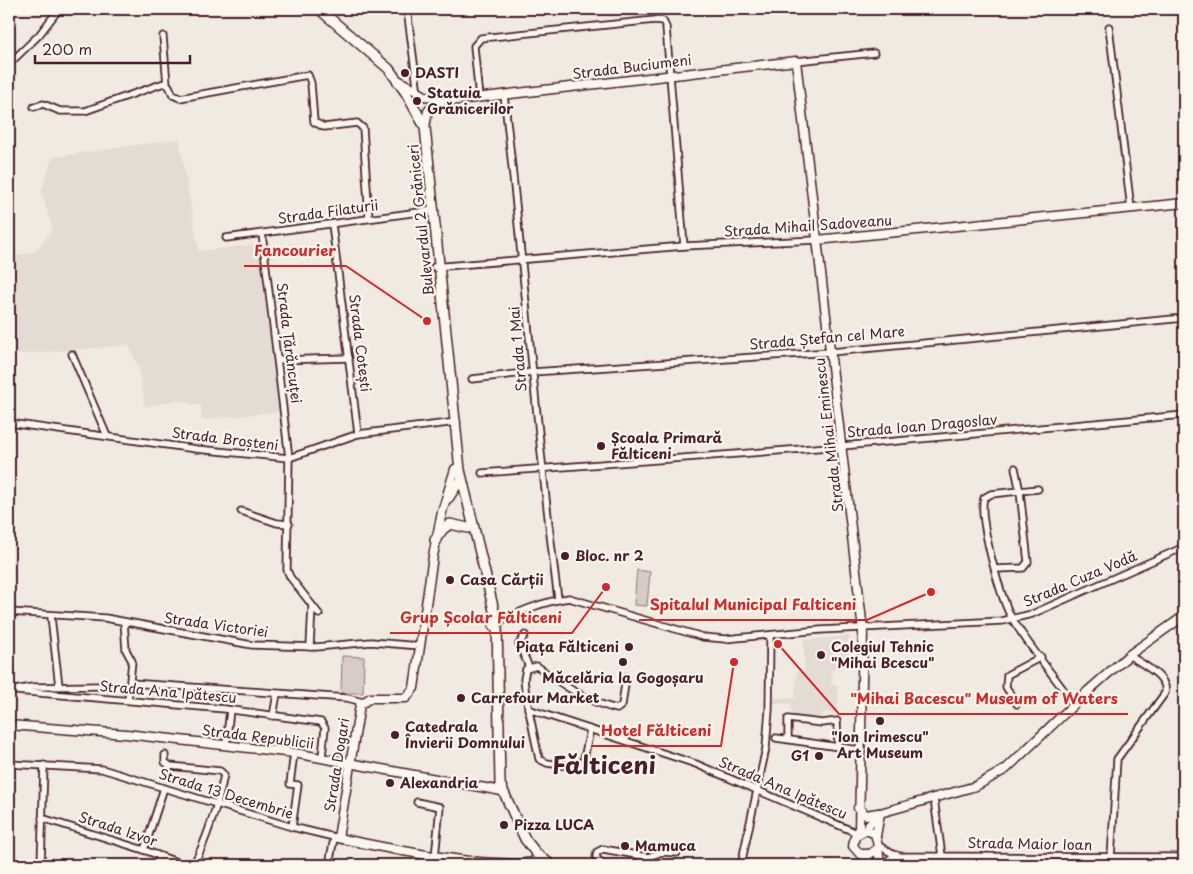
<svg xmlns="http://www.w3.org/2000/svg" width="1193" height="874" font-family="'Playpen Sans',sans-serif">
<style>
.built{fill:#e4dbd2}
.green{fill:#d8ccc6;stroke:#917678}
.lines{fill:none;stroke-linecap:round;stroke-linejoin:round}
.street-casing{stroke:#4a1f2b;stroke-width:9}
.secondary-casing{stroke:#4a1f2b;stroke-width:11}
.primary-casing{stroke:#4a1f2b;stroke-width:12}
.street{stroke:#fbf7ec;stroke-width:5.5}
.secondary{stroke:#fbf7ec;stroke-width:8}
.primary{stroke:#fbf7ec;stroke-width:9}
.poi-dot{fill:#4a1f2b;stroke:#fbf7ec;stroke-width:2}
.labels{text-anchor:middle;stroke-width:4.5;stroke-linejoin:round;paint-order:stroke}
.street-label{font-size:14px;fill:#4a1f2b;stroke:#fbf7ec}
.poi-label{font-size:14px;font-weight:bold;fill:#4a1f2b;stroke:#fbf7ec;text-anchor:start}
.town-label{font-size:24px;font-weight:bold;fill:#4a1f2b;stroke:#fbf7ec}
.leader{fill:none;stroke:#d62828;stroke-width:2}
.callout-dot{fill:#d62828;stroke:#fbf7ec;stroke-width:2}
.callout-label{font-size:15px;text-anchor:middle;font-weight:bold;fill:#d62828;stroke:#fbf7ec;stroke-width:4.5;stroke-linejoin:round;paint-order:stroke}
</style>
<rect width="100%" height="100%" fill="#f0eae0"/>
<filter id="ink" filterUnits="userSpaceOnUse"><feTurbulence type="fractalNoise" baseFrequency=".02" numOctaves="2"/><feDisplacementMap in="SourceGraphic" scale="10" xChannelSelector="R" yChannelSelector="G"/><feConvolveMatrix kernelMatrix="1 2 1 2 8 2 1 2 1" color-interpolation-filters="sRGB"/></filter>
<g filter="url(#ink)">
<!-- built -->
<g class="built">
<path d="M179,139L199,251L262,244L283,411L202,420L201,406L177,400L145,407L139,368L129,345L9,355V257L35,252L53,229L41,191L53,157Z"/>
<path d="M849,636V660L842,661V669L832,670L831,684L838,685V713L823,712L821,721L792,716L791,704L774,703V698H795L797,672L805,671L803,640Z"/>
</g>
<!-- green -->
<g class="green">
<path d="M637,570L650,572L647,606L634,605Z"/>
<path d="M342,656L364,657L363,693H341Z"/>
</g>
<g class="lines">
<defs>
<g id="street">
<path d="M407,9L418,93"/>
<path d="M1183,9L1184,27"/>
<path d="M1109,27L1131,209"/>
<path d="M163,36L167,84"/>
<path d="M796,61L874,53"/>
<path d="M9,64L39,35L59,9"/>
<path d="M504,95C524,263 536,432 558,599"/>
<path d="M479,98L474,46L481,38L655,20L663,21L666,27L684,246"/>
<path d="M34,107L43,104L60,111H85L164,83L169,86L173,95L180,98L308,75L311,83L314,122L324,127L357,123L363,128L369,218"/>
<path d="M332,224L358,434"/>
<path d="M262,234L289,458L287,570L290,577L319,614"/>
<path d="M226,238L434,210"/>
<path d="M434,267L684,246L817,240"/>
<path d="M72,354L107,436"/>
<path d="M278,360L349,358"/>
<path d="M472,379L533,372L831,352L1184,318"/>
<path d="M9,423L196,449L289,458L358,434L457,422"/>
<path d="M482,473L842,446L1184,415"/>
<path d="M1038,489L991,494L984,498C978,517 1001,602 1013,620C1031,649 1054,676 1074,704"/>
<path d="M241,511L277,523L289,524"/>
<path d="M995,569L1023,568L1028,562L1020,492L1015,468"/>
<path d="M9,612L105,618L252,645L316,647L371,642L420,646"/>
<path d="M51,617L59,686"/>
<path d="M124,622L126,650L132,661L128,700"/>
<path d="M492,627C512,613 545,601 569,598L703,637L725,639L820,630L1002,621L1032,614L1184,547"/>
<path d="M525,635L519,644L529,667"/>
<path d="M310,647L312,606"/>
<path d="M131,683L347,698L363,702"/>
<path d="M9,691L32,687L99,686"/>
<path d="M16,691L225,709L321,722L325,728L322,757"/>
<path d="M1017,704L1006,687L1007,675L1041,657"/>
<path d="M528,709L696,764L857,833"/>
<path d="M273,716L277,694"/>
<path d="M590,730L582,768L547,763L539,759L526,697L524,679L526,669L537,666C561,684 587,702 617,709L622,705L626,677"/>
<path d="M776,738L860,750"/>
<path d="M788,739V719L822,723L837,721L838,747"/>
<path d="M226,745L230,710"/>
<path d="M165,755V762L170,766L220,771L224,775C219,800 206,843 193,865"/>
<path d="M9,764L102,769L292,827L338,838"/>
<path d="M934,799L942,856"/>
<path d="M417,802L440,807L435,857"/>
<path d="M42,818L144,850L185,865"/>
<path d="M292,827L298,785L290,784L294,753"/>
<path d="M878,845L896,856L1184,857"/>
<path d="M144,850L164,788"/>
<path d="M1111,858L1117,759L1165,693C1169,676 1141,664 1129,655"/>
<path d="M41,865L44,765"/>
<path d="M156,865L160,856"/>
<path d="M329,865L334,838"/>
<path d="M603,865L596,857L597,852L603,849L648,857L662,852L677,853"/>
<path d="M643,865L648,857"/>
<path d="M741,865L766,748L769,710L770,636"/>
<path d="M1084,865V858"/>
</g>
<g id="secondary">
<path d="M398,80L425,96L449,101L796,61L863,630L859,832"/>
<path d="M425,127L428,111L441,100"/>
<path d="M817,240L1184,203"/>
<path d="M455,469L442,512L433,556L414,688L406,698H370L360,705L338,838C380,847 507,874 543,859"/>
<path d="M449,498L462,478"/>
<path d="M9,725L126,734L294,753L502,791"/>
<path d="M858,808L866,815L878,813"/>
<path d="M867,830L869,824L880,813L976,786L1006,769L1088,691L1129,655L1184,616"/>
<path d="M876,836L880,813"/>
<path d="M877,849L870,854H860L853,846L855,836L865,830L874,833C878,838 879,857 880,865"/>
<path d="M863,855L872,865"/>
<path d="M883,865L896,856"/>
</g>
<g id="primary">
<path d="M319,9L389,69L406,93L425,127L460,470L497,623L500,784L525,839L536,853L551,865"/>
<path d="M435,540L443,529L450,524L468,528"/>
</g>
</defs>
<!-- street casing -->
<use href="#street" class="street-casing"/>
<!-- secondary casing -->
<use href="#secondary" class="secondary-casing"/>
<!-- primary casing -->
<use href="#primary" class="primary-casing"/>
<!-- street -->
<use href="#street" class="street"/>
<!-- secondary -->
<use href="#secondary" class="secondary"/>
<!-- primary -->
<use href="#primary" class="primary"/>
</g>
</g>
<!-- markers -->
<g class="poi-dot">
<circle cx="405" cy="73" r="5"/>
<circle cx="417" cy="101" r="5"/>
<circle cx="601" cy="446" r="5"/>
<circle cx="565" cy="556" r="5"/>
<circle cx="450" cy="580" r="5"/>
<circle cx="629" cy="647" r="5"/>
<circle cx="821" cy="655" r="5"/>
<circle cx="623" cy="662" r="5"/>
<circle cx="461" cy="698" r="5"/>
<circle cx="880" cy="721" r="5"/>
<circle cx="395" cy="735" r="5"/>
<circle cx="819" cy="756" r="5"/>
<circle cx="390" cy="783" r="5"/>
<circle cx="504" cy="825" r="5"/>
<circle cx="625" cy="846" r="5"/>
</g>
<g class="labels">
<!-- street labels -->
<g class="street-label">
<text transform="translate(632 67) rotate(-7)" y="5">Strada Buciumeni</text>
<text transform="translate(328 212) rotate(-8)" y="5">Strada Filaturii</text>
<text transform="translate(421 220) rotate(-96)" y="5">Bulevardul 2 Grăniceri</text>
<text transform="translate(808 226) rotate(-4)" y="5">Strada Mihail Sadoveanu</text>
<text transform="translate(827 338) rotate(-5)" y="5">Strada Ștefan cel Mare</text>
<text transform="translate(289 343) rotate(83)" y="5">Strada Țărăncuței</text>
<text transform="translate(360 343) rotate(83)" y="5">Strada Cotești</text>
<text transform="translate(518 349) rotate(-95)" y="5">Strada 1 Mai</text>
<text transform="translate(922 426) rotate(-5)" y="5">Strada Ioan Dragoslav</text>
<text transform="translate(829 435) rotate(-97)" y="5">Strada Mihai Eminescu</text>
<text transform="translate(225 439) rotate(7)" y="5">Strada Broșteni</text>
<text transform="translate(1080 579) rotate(-23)" y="5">Strada Cuza Vodă</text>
<text transform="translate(216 625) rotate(8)" y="5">Strada Victoriei</text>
<text transform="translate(168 692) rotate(5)" y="5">Strada Ana Ipătescu</text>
<text transform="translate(258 737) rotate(7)" y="5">Strada Republicii</text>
<text transform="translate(337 765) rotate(-81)" y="5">Strada Dogari</text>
<text transform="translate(783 788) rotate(23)" y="5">Strada Ana Ipătescu</text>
<text transform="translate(226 794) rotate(17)" y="5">Strada 13 Decembrie</text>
<text transform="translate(118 829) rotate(18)" y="5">Strada Izvor</text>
<text transform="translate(1030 844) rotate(1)" y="5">Strada Maior Ioan</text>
</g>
<!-- poi labels -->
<g class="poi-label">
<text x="415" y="78">DASTI</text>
<text x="427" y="98">Statuia<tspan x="427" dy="16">Grănicerilor</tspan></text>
<text x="611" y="443">Școala Primară<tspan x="611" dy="16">Fălticeni</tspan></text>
<text x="575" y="561">Bloc. nr 2</text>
<text x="460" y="585">Casa Cărții</text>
<text x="619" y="652" text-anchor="end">Piața Fălticeni</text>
<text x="831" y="652">Colegiul Tehnic<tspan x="831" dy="16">"Mihai Bcescu"</tspan></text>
<text x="623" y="683" text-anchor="middle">Măcelăria la Gogoșaru</text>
<text x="471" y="703">Carrefour Market</text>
<text x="405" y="732">Catedrala<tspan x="405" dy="16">Învierii Domnului</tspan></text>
<text x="880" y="742" text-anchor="middle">"Ion Irimescu"<tspan x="880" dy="16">Art Museum</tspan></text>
<text x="809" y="761" text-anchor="end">G1</text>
<text x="400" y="788">Alexandria</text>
<text x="514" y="830">Pizza LUCA</text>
<text x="635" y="851">Mamuca</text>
</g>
<!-- town labels -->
<g class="town-label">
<text x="604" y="774">Fălticeni</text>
</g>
</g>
<!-- callouts -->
<path class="leader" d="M427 321L346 266H244M931 592L867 620H639M606 587L572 633H390M778 644L839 714H1128M734 662L721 746H591"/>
<g class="callout-dot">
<circle cx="427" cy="321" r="5"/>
<circle cx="931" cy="592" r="5"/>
<circle cx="606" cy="587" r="5"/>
<circle cx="778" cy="644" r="5"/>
<circle cx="734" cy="662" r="5"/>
</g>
<g class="callout-label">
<text x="295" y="256">Fancourier</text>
<text x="753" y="610">Spitalul Municipal Falticeni</text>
<text x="481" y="623">Grup Școlar Fălticeni</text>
<text x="984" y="704">"Mihai Bacescu" Museum of Waters</text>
<text x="656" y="736">Hotel Fălticeni</text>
</g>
<!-- margin -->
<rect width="1193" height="874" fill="none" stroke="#fbf7ec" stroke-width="30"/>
<rect x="15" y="15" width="1163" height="844" fill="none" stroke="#4a1f2b" stroke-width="2" filter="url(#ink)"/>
<!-- scale -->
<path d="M35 55v8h155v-8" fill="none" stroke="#4a1f2b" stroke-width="2.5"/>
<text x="42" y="55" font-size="15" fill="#4a1f2b" stroke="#fbf7ec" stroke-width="4" paint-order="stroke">200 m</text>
</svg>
